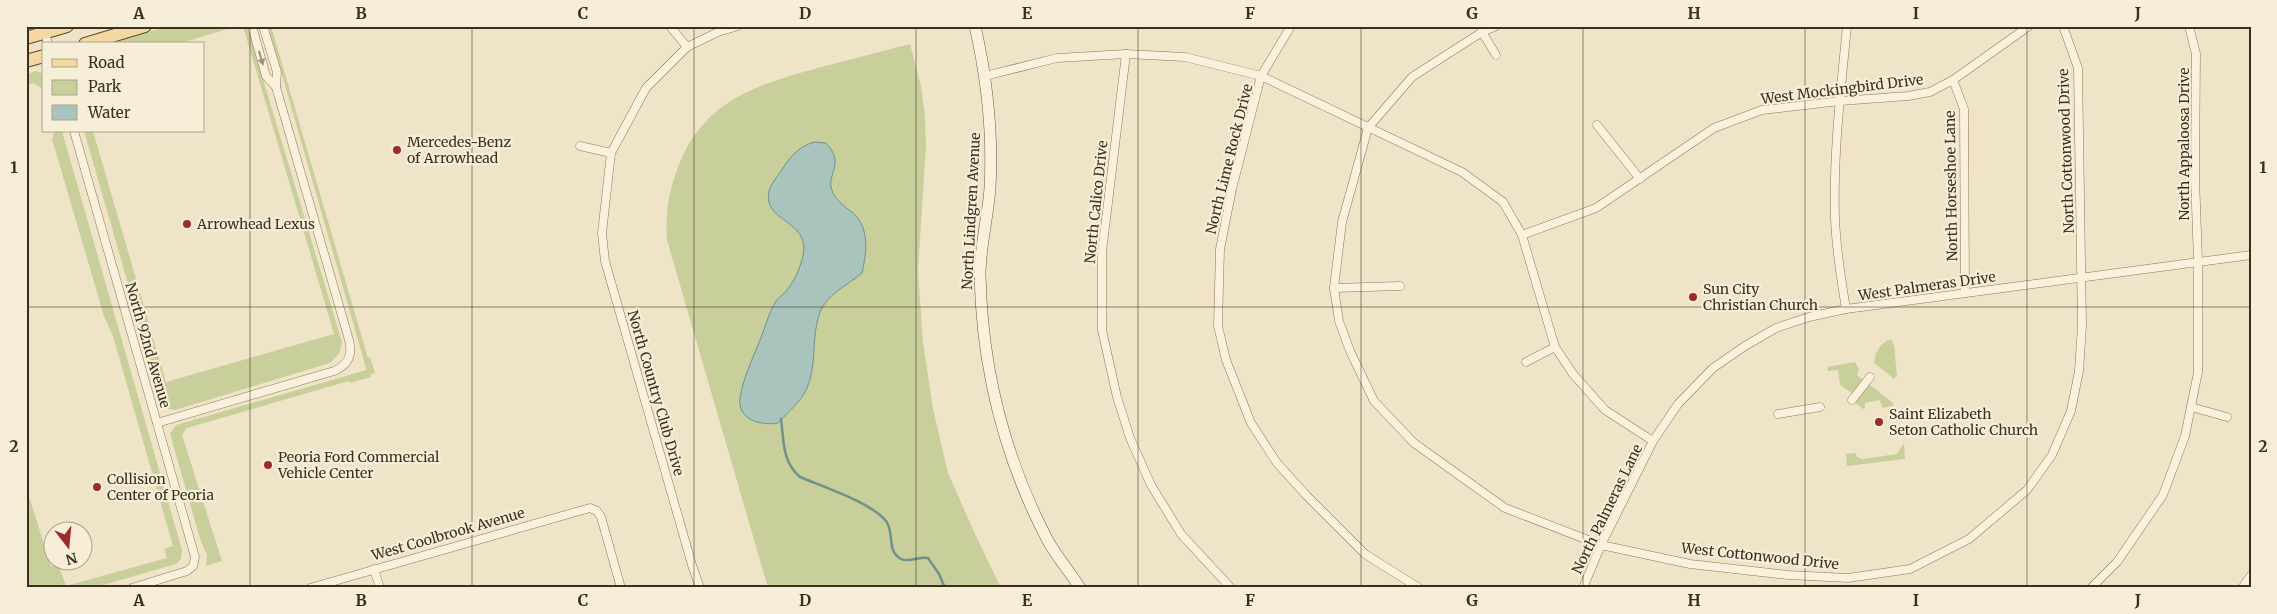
<svg xmlns="http://www.w3.org/2000/svg" width="2277" height="614" font-family="Merriweather,serif">
<style>
.green{fill:#c9cf9b}
.water{fill:#a9c4bc;stroke:#6f938a}
.lines{fill:none;stroke-linecap:round;stroke-linejoin:round}
.stream{stroke:#6f938a;stroke-width:2.5}
.street-casing{stroke:#8d765c;stroke-width:9}
.secondary-casing{stroke:#6f573f;stroke-width:12}
.primary-casing{stroke:#5b4430;stroke-width:14}
.street{stroke:#faf1dc;stroke-width:8}
.secondary{stroke:#faf1dc;stroke-width:11}
.primary{stroke:#f3d9a0;stroke-width:12}
.oneway{fill:#9c907e}
.grid{fill:none;stroke:#3d2e20;stroke-width:1;stroke-opacity:0.55}
.poi-dot{fill:#9e2a2b;stroke:#f7eed8;stroke-width:2}
.labels{text-anchor:middle;stroke-width:4.5;stroke-linejoin:round;paint-order:stroke}
.street-label{font-size:14px;fill:#3d2e20;stroke:#f7eed8}
.poi-label{font-size:14px;fill:#3d2e20;stroke:#f7eed8;text-anchor:start}
.neatline{fill:none;stroke:#3d2e20;stroke-width:2}
.grid-label{font-size:16px;text-anchor:middle;font-weight:bold;fill:#3d2e20}
</style>
<rect width="100%" height="100%" fill="#f0e4c8"/>
<!-- green -->
<g class="green">
<path d="M176,26H237L178,44H111L161,28Z"/>
<path d="M243,26H247L342,342L339,354L330,363L175,410L168,409L163,405L84,131H93L166,382L334,334Z"/>
<path d="M268,26H271L368,358L370,357L375,373L371,374V377L350,383L349,381L187,428L182,435L222,561L206,566L207,555L201,542L170,434L176,425L366,370V368Z"/>
<path d="M910,44L921,86L925,116L926,146L918,271L923,342L933,409L948,473L976,536L1001,588H768L667,240C665,216 668,195 676,173C700,102 752,86 818,68C848,60 879,52 910,44Z"/>
<path d="M36,71L44,74V93L42,88L33,83L26,85V74Z"/>
<path d="M55,131H62L182,550L181,559L176,564L93,588H26V487L51,566L58,564L66,586L167,558L164,549L173,546L113,336L104,316L52,139Z"/>
<path d="M1891,339L1894,345L1897,376L1894,379L1874,363C1875,352 1881,342 1891,339Z"/>
<path d="M1855,362L1859,370L1857,375L1863,380L1852,393L1840,385L1838,370L1828,371L1827,367Z"/>
<path d="M1869,384L1893,403V406L1883,408L1879,400L1865,403V408L1863,409L1854,402Z"/>
<path d="M1904,443L1905,459L1847,466L1846,454L1856,453L1857,457L1863,459L1897,454Z"/>
</g>
<!-- water -->
<path class="water" d="M814,142L826,143C847,166 824,174 833,193C836,200 845,207 852,212C870,228 867,251 862,273C848,285 827,294 820,312C811,335 817,367 807,388C801,402 788,412 778,423C761,426 737,420 740,398C743,378 753,358 760,340C765,328 769,312 776,301C779,297 784,294 787,290C795,280 800,268 803,256C811,219 762,223 769,191C771,184 777,177 781,171C790,157 798,147 814,142Z"/>
<g class="lines">
<!-- stream -->
<path class="stream" d="M781,419C784,441 782,462 800,477C821,486 872,503 886,521C895,533 886,551 901,559C909,563 919,556 928,558L939,574L945,588"/>
<defs>
<g id="street">
<path d="M252,26L266,76L276,87"/>
<path d="M670,26L687,47"/>
<path d="M1291,26L1261,76L1232,189L1220,249L1218,326L1226,360L1251,423L1277,463L1307,496L1365,554L1419,588"/>
<path d="M1496,26L1482,32L1412,77L1368,128L1342,222L1334,288L1339,321L1350,351L1374,401L1414,443L1505,508L1601,545L1690,564L1788,575L1848,578L1910,569L1969,539L2027,490L2052,455L2071,411L2079,371L2082,326L2078,68L2063,26"/>
<path d="M1482,32L1496,55"/>
<path d="M45,33L48,44"/>
<path d="M1126,54L1102,252V330L1117,397L1130,438L1151,485L1181,534L1231,588"/>
<path d="M985,76L1057,58L1126,54L1185,57L1261,76L1462,172L1503,202L1522,235L1555,347L1573,374L1605,410L1653,441"/>
<path d="M1953,80L1964,109L1965,293"/>
<path d="M1597,125L1640,179"/>
<path d="M74,131L195,557L193,566L187,571L132,588"/>
<path d="M580,146L611,153"/>
<path d="M1522,235L1596,208L1714,128L1762,110L1840,101L1908,96L1930,92L1953,80L2029,26"/>
<path d="M1334,288L1400,286"/>
<path d="M1846,309C1841,279 1836,248 1835,218C1833,154 1841,89 1847,26"/>
<path d="M1526,362L1555,347"/>
<path d="M1852,400L1870,377"/>
<path d="M2191,407L2227,417"/>
<path d="M1778,414L1820,407"/>
<path d="M157,423L334,371C348,365 353,355 349,340L276,87L277,72L263,26"/>
<path d="M374,569L380,588"/>
<path d="M310,588L590,508L597,511L601,517L621,588"/>
<path d="M700,588L692,565L605,261L602,233L611,153L646,88L687,47L718,32L738,26"/>
<path d="M1583,588L1601,545L1653,441L1678,404L1713,368L1745,346L1776,328L1809,317L1846,309L2251,255"/>
<path d="M2091,588L2117,562L2163,495L2185,436L2198,372V262L2195,177L2196,54L2189,26"/>
<path d="M2242,588L2251,575"/>
</g>
<path id="secondary" d="M975,26C987,79 993,134 990,188C988,217 980,246 980,275C982,369 1004,457 1048,541C1057,557 1070,572 1080,588"/>
<g id="primary">
<path d="M26,38L67,26"/>
<path d="M85,44L145,26"/>
<path d="M26,61L44,56"/>
</g>
</defs>
<!-- street casing -->
<use href="#street" class="street-casing"/>
<!-- secondary casing -->
<use href="#secondary" class="secondary-casing"/>
<!-- primary casing -->
<use href="#primary" class="primary-casing"/>
<!-- street -->
<use href="#street" class="street"/>
<!-- secondary -->
<use href="#secondary" class="secondary"/>
<!-- primary -->
<use href="#primary" class="primary"/>
</g>
<!-- one-way arrows -->
<defs><path id="oneway-solid" d="M-6-.8H1V-3.2L6.5 0L1 3.2V.8H-6Z" transform="scale(1.25)"/></defs>
<use class="oneway" href="#oneway-solid" transform="translate(261 58) rotate(74)"/>
<!-- grid -->
<path class="grid" d="M250,26V588M472,26V588M694,26V588M916,26V588M1138,26V588M1361,26V588M1583,26V588M1805,26V588M2027,26V588M26,307H2251"/>
<!-- markers -->
<g class="poi-dot">
<circle cx="397" cy="150" r="5"/>
<circle cx="187" cy="224" r="5"/>
<circle cx="1693" cy="297" r="5"/>
<circle cx="1879" cy="422" r="5"/>
<circle cx="268" cy="465" r="5"/>
<circle cx="97" cy="487" r="5"/>
</g>
<g class="labels">
<!-- street labels -->
<g class="street-label">
<text transform="translate(1842 89) rotate(-7)" y="5">West Mockingbird Drive</text>
<text transform="translate(2184 144) rotate(-90)" y="5">North Appaloosa Drive</text>
<text transform="translate(2066 151) rotate(-92)" y="5">North Cottonwood Drive</text>
<text transform="translate(1229 159) rotate(-76)" y="5">North Lime Rock Drive</text>
<text transform="translate(1951 186) rotate(-91)" y="5">North Horseshoe Lane</text>
<text transform="translate(1096 202) rotate(-84)" y="5">North Calico Drive</text>
<text transform="translate(971 211) rotate(-87)" y="5">North Lindgren Avenue</text>
<text transform="translate(1927 286) rotate(-8)" y="5">West Palmeras Drive</text>
<text transform="translate(148 345) rotate(74)" y="5">North 92nd Avenue</text>
<text transform="translate(656 393) rotate(74)" y="5">North Country Club Drive</text>
<text transform="translate(1607 509) rotate(-64)" y="5">North Palmeras Lane</text>
<text transform="translate(448 534) rotate(-16)" y="5">West Coolbrook Avenue</text>
<text transform="translate(1760 556) rotate(6)" y="5">West Cottonwood Drive</text>
</g>
<!-- poi labels -->
<g class="poi-label">
<text x="407" y="147">Mercedes-Benz<tspan x="407" dy="16">of Arrowhead</tspan></text>
<text x="197" y="229">Arrowhead Lexus</text>
<text x="1703" y="294">Sun City<tspan x="1703" dy="16">Christian Church</tspan></text>
<text x="1889" y="419">Saint Elizabeth<tspan x="1889" dy="16">Seton Catholic Church</tspan></text>
<text x="278" y="462">Peoria Ford Commercial<tspan x="278" dy="16">Vehicle Center</tspan></text>
<text x="107" y="484">Collision<tspan x="107" dy="16">Center of Peoria</tspan></text>
</g>
</g>
<!-- border -->
<rect width="2277" height="614" fill="none" stroke="#f7eed8" stroke-width="55"/>
<!-- legend -->
<rect x="42" y="42" width="162" height="90" fill="#f7eed8" stroke="#ada18e"/>
<rect x="52" y="59" width="25" height="8" fill="#f3d9a0" stroke="#ada18e"/>
<text x="88" y="68" font-size="15" fill="#3d2e20">Road</text>
<rect x="52" y="80" width="25" height="15" fill="#c9cf9b" stroke="#ada18e"/>
<text x="88" y="92" font-size="15" fill="#3d2e20">Park</text>
<rect x="52" y="105" width="25" height="15" fill="#a9c4bc" stroke="#ada18e"/>
<text x="88" y="118" font-size="15" fill="#3d2e20">Water</text>
<!-- north arrow -->
<g transform="translate(68 546) rotate(164)"><circle r="24" fill="#f7eed8" stroke="#ada18e"/>
<path d="M0-4L9 19L0 12L-9 19Z" fill="#9e2a2b"/>
<text y="-8" font-size="14" font-weight="bold" text-anchor="middle" fill="#3d2e20">N</text>
</g>
<rect x="28" y="28" width="2222" height="558" class="neatline"/>
<g class="grid-label">
<text x="139" y="19">A</text>
<text x="361" y="19">B</text>
<text x="583" y="19">C</text>
<text x="805" y="19">D</text>
<text x="1027" y="19">E</text>
<text x="1250" y="19">F</text>
<text x="1472" y="19">G</text>
<text x="1694" y="19">H</text>
<text x="1916" y="19">I</text>
<text x="2138" y="19">J</text>
<text x="14" y="173">1</text>
<text x="2263" y="173">1</text>
<text x="14" y="452">2</text>
<text x="2263" y="452">2</text>
<text x="139" y="606">A</text>
<text x="361" y="606">B</text>
<text x="583" y="606">C</text>
<text x="805" y="606">D</text>
<text x="1027" y="606">E</text>
<text x="1250" y="606">F</text>
<text x="1472" y="606">G</text>
<text x="1694" y="606">H</text>
<text x="1916" y="606">I</text>
<text x="2138" y="606">J</text>
</g>
</svg>
